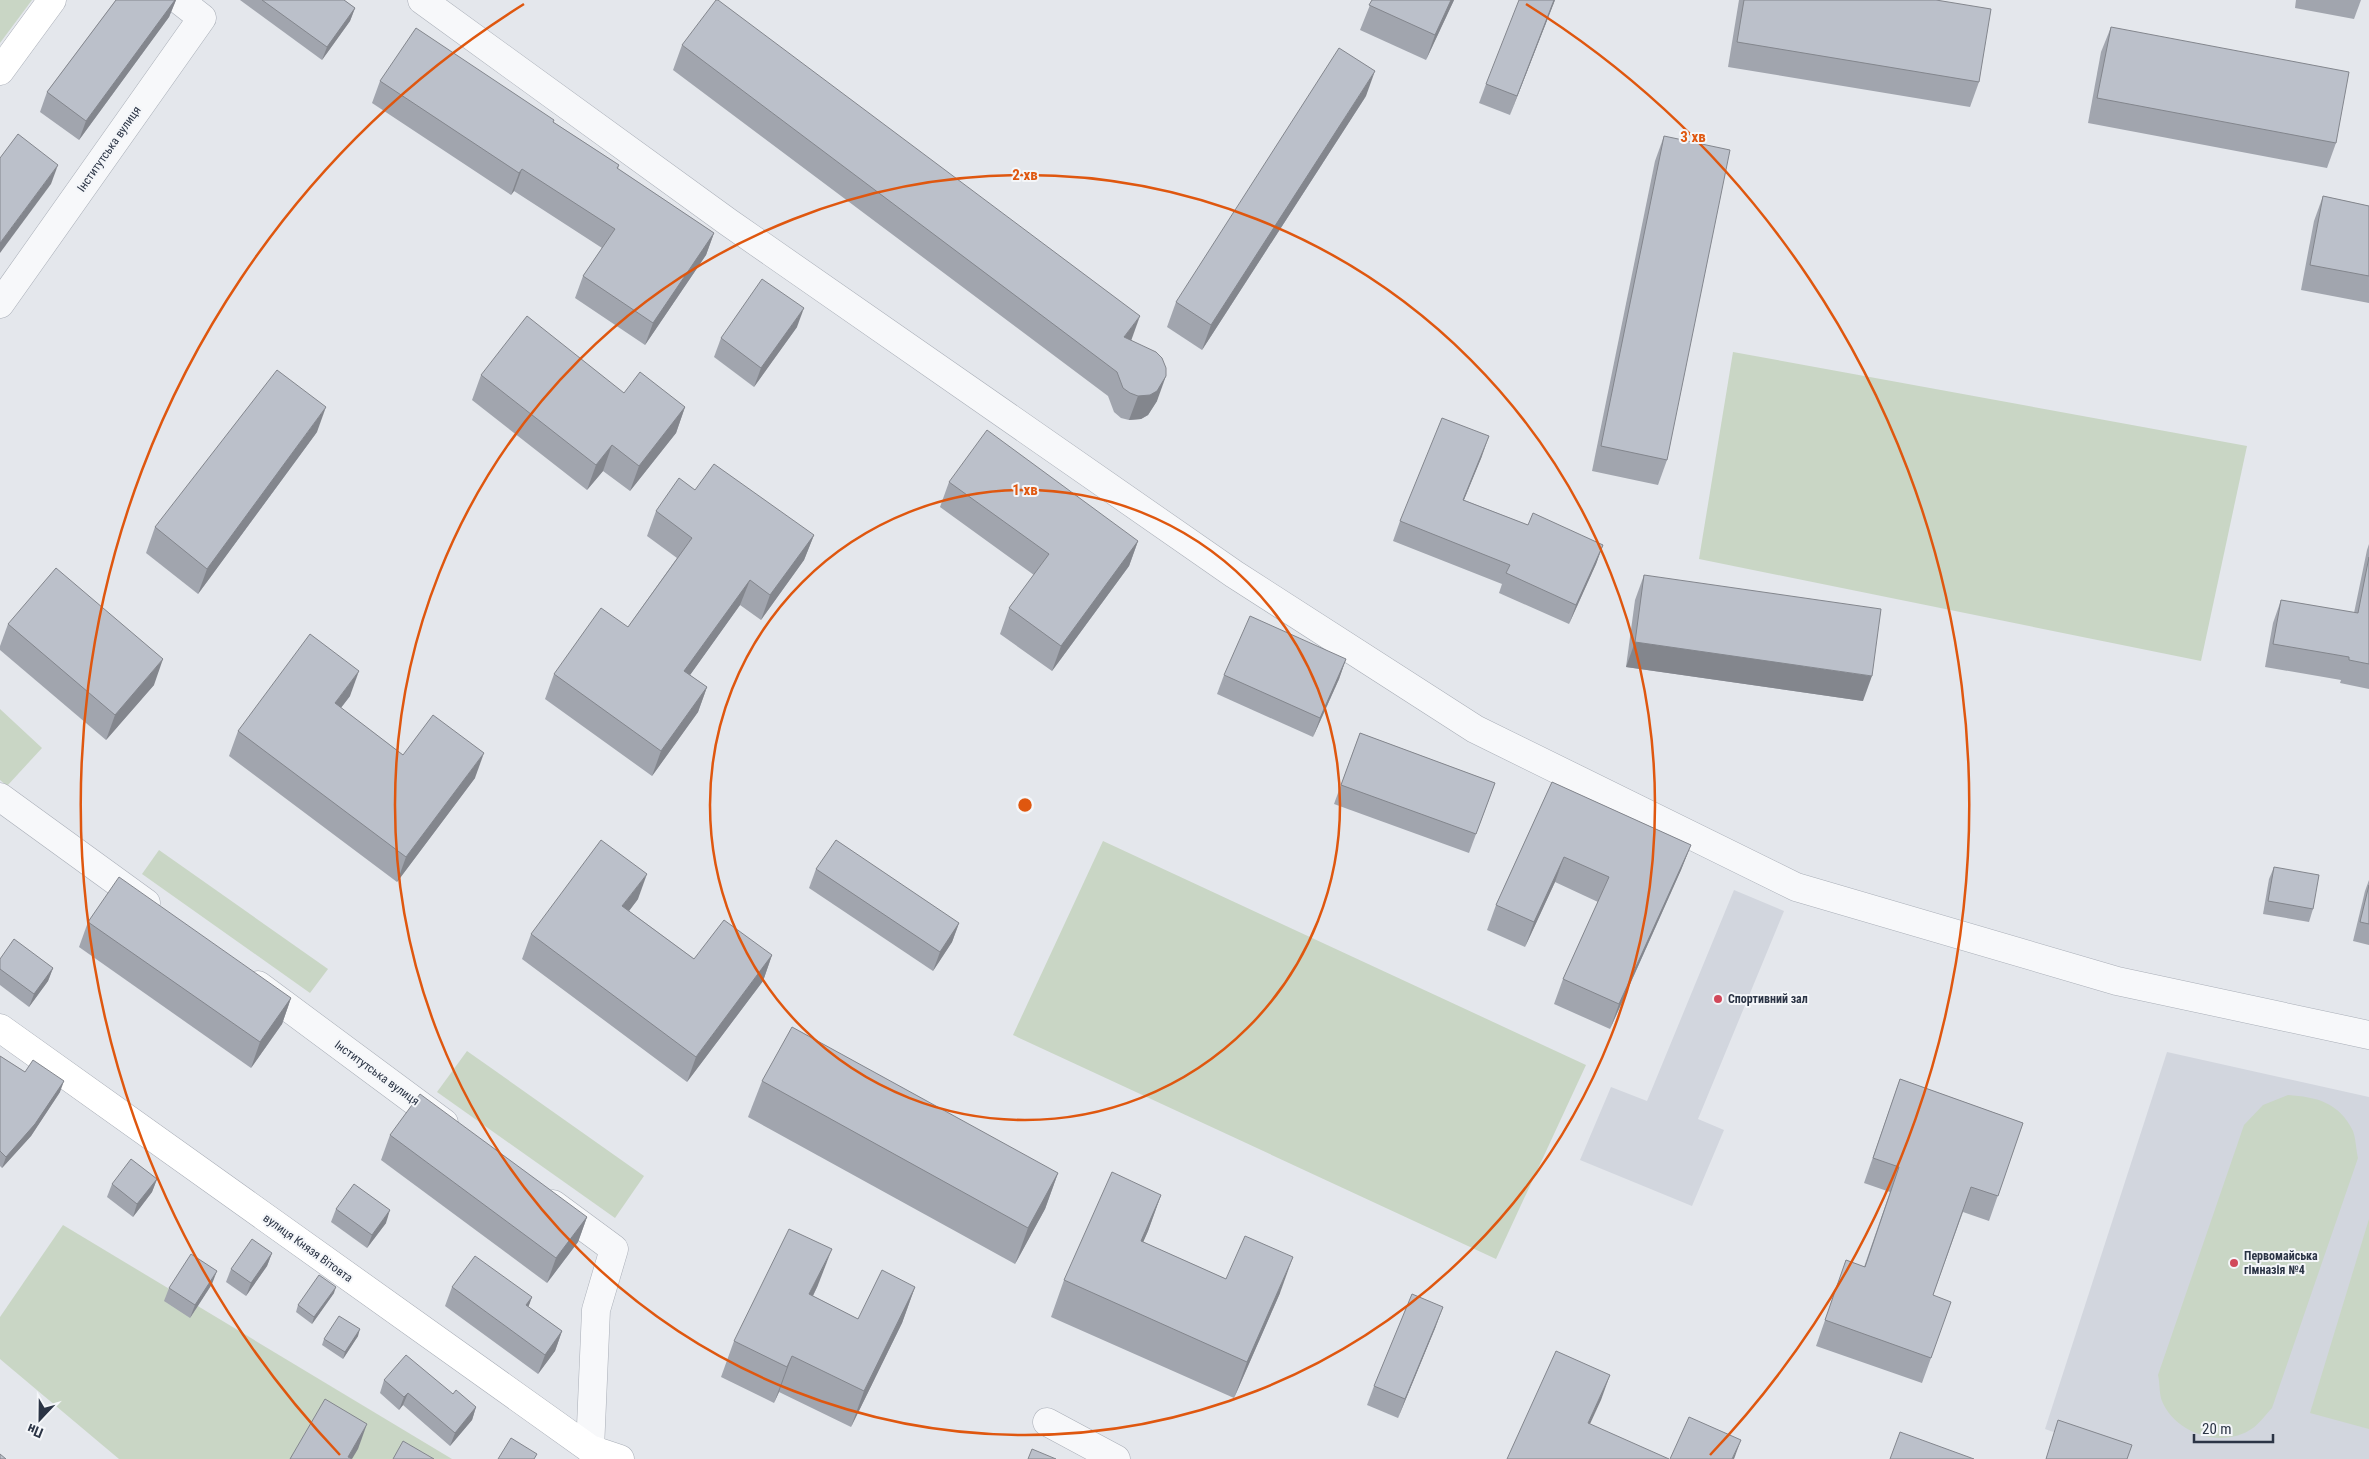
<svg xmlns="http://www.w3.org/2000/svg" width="2369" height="1459" font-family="'Roboto Condensed',sans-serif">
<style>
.built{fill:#d2d6de}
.green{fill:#c9d6c5}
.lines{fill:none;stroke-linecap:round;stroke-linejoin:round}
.street-casing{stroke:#a9aeb7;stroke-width:29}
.secondary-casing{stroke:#a9aeb7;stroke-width:29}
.street{stroke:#f7f8fa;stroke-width:28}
.secondary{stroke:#fff;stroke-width:28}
.wall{fill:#a1a5ae}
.shaded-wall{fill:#83868d}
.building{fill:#bbc0ca;stroke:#83868d}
.ring{fill:none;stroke:#df570f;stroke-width:2.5}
.poi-dot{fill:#d1495b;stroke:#f4f6f9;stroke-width:2}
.labels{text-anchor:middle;stroke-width:4;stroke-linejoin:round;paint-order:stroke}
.street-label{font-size:12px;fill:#2b3445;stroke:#f4f6f9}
.poi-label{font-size:12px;font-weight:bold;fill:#2b3445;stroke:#f4f6f9;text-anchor:start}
.centre{fill:#df570f;stroke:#f4f6f9;stroke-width:2.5}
.ring-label{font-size:15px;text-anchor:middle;font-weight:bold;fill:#df570f;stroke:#f4f6f9;stroke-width:4;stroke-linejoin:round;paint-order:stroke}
</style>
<rect width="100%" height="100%" fill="#e4e7ec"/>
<!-- built -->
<g class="built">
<path d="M1734,890L1784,911L1698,1119L1724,1130L1692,1206L1580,1160L1611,1087L1647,1101Z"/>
<path d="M2167,1052L2369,1097V1459H2128L2045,1429Z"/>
</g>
<!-- green -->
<g class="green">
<path d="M0,0H32L0,43Z"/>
<path d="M1733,352L2247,446L2201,661L1699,559Z"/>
<path d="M0,709L42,748L7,786L0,780Z"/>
<path d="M1103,841L1586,1065L1496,1259L1013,1035Z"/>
<path d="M159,850L328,969L310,993L142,874Z"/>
<path d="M467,1051L644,1176L615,1218L437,1092Z"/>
<path d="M2288,1095C2316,1097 2339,1102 2353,1131C2356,1139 2356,1150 2358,1158L2272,1408C2266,1414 2260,1423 2253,1428C2224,1449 2176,1435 2162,1401C2159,1394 2160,1383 2158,1375L2244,1125L2263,1105Z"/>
<path d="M2369,1219V1429L2310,1413Z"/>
<path d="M63,1225L452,1459H119L0,1359V1317Z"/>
</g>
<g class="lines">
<defs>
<g id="street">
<path d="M422,0L728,222L1234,574L1475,729L1796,887L2117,981L2369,1035"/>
<path d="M0,304L202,18L179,0"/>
<path d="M0,797L146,903"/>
<path d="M258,985L444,1123"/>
<path d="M553,1204L614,1249L596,1310L590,1449"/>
<path d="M1047,1422L1116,1459"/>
</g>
<g id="secondary">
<path d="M0,71L52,0"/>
<path d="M0,1028L590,1449L620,1459"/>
</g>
</defs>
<!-- street casing -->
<use href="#street" class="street-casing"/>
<!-- secondary casing -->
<use href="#secondary" class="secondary-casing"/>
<!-- street -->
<use href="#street" class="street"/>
<!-- secondary -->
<use href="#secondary" class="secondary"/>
</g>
<!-- wall -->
<g class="wall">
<path d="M116,0H176L169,17L79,140L40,112L47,92Z"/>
<path d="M240,0H344L355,8L350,21L322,60Z"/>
<path d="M1372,0H1454L1426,60L1360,30Z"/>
<path d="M1555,0L1510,115L1479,103L1486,84Z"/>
<path d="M1739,0H1936L1979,82L1970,107L1728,67Z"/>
<path d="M2296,0H2361L2354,19L2295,8Z"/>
<path d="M2111,27L2336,143L2327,168L2088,123L2101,52Z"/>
<path d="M682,45L1131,341L1157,401L1148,415L1141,419L1129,420L1121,418L1114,412L1108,396L673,70Z"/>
<path d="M380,81L554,120L553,122L619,165L618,169L714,233L706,255L645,345L575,298L583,276L602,248L514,191L511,195L372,103Z"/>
<path d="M1366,96L1202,350L1167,327L1176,302Z"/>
<path d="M1664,136L1667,460L1658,485L1592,471L1655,161Z"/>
<path d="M2323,196L2369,206V303L2301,290L2314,221Z"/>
<path d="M797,327L754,387L714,357L721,338Z"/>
<path d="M481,375L624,393L685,407L676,433L630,491L603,471L587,490L472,400Z"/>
<path d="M317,432L198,594L146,553L155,527Z"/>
<path d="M1482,456L1464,500L1528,525L1603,545L1596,564L1569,624L1499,593L1502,584L1393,541L1400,521Z"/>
<path d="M949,482L1138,541L1129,566L1052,671L1000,634L1009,608L1034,575L940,507Z"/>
<path d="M695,490L814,535L804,560L761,620L740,605L690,675L707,687L698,712L652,776L545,699L554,674L628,627L677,558L647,536L656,511Z"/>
<path d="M2369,544V689L2340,683L2341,680L2265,667L2273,623L2281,600L2354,613L2367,550Z"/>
<path d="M1644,575L1863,701L1626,667L1635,600Z"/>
<path d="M8,624L154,685L106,740L0,650V646Z"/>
<path d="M1346,659L1339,679L1313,737L1217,694L1224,675Z"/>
<path d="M350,696L341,708L403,755L475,778L397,882L229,756L238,731Z"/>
<path d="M1360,733L1495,783L1469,853L1334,804Z"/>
<path d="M1552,782L1691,845L1681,870L1610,1029L1554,1004L1563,979L1598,902L1555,882L1525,947L1487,930L1496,905Z"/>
<path d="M2274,867L2313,909L2309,922L2263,914L2269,879Z"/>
<path d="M816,869L959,923L952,942L933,971L809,888Z"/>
<path d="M2369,880V945L2353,941L2365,891Z"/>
<path d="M638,899L629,911L694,959L772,955L763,981L687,1082L522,959L531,934Z"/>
<path d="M88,922L291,998L282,1024L251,1068L79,947Z"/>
<path d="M0,959L53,968L48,981L29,1007L0,985Z"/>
<path d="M0,1056L25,1072L60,1092L31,1136L2,1168L0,1166Z"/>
<path d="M1900,1079L2023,1123L1989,1221L1963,1212L1933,1295L1931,1358L1922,1383L1816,1346L1846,1260L1864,1267L1890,1192L1864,1183Z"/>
<path d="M762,1081L1058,1173L1045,1209L1015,1264L748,1117Z"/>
<path d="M390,1135L587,1217L578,1242L547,1283L381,1160Z"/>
<path d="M157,1179L152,1192L133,1217L107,1197L112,1184Z"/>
<path d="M1161,1195L1148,1231L1143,1242L1226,1279L1280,1293L1234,1398L1051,1317L1064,1280Z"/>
<path d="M336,1209L386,1223L367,1248L331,1222Z"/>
<path d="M272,1253L267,1266L246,1296L226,1282L231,1269Z"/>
<path d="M212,1284L190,1318L164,1301L169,1288Z"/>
<path d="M818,1285L813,1296L858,1319L915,1287L902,1323L851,1427L779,1392L774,1403L721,1377L734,1341Z"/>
<path d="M452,1287L532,1297L528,1307L562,1331L555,1351L538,1374L445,1306Z"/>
<path d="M334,1293L312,1324L296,1312L298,1305Z"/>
<path d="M1436,1326L1398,1418L1367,1405L1374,1386Z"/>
<path d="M358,1336L343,1359L322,1345L324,1339Z"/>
<path d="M384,1380L453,1394L476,1407L472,1420L450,1446L403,1405L399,1410L380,1393Z"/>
</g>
<!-- shaded-wall -->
<g class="shaded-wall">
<path d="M175,0H176L169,17L79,140L86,121Z"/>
<path d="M1451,0H1454L1426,60L1435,35Z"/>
<path d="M1554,0H1555L1510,115L1517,96Z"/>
<path d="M355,8L350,21L322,60L327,47Z"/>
<path d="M1375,71L1366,96L1202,350L1211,325Z"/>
<path d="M58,165L51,184L0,253V243Z"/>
<path d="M522,169L514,191L511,195L519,173Z"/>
<path d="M714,233L706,255L645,345L653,323Z"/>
<path d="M804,308L797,327L754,387L761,368Z"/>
<path d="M1140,316L1131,341L1124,337Z"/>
<path d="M1166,376L1157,401L1148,415L1141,419L1129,420L1138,396Z"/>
<path d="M326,407L317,432L198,594L207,569Z"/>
<path d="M685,407L676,433L630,491L639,466Z"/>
<path d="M1489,436L1482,456L1456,519L1463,500Z"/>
<path d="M612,445L603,471L587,490L596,465Z"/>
<path d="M814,535L804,560L761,620L770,595Z"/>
<path d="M1138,541L1129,566L1052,671L1061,646Z"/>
<path d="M1603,545L1596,564L1569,624L1576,605Z"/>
<path d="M750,580L740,605L675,696L684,671Z"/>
<path d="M1635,642L1872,676L1863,701L1626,667Z"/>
<path d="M163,659L154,685L106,740L115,715Z"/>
<path d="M1346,659L1339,679L1313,737L1320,718Z"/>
<path d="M359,671L350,696L325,728L335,703Z"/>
<path d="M707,687L698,712L652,776L661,751Z"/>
<path d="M484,753L475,778L397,882L406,857Z"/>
<path d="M1691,845L1681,870L1610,1029L1619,1004Z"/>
<path d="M1564,857L1555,882L1525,947L1534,922Z"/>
<path d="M647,874L638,899L613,932L622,906Z"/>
<path d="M959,923L952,942L933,971L940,952Z"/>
<path d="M772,955L763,981L687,1082L696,1057Z"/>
<path d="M53,968L48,981L29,1007L34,994Z"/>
<path d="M291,998L282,1024L251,1068L260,1042Z"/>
<path d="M64,1081L60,1092L31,1136L2,1168L6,1157Z"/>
<path d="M1058,1173L1045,1209L1015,1264L1028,1228Z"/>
<path d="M157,1179L152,1192L133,1217L137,1204Z"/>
<path d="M1161,1195L1148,1231L1128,1277L1141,1241Z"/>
<path d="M390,1210L386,1223L367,1248L372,1235Z"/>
<path d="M587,1217L578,1242L547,1283L556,1258Z"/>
<path d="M832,1249L818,1285L796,1330L809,1294Z"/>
<path d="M272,1253L267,1266L246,1296L251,1283Z"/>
<path d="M1293,1257L1280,1293L1234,1398L1247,1362Z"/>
<path d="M217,1271L212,1284L190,1318L195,1305Z"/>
<path d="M336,1287L334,1293L312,1324L314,1317Z"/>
<path d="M915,1287L902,1323L851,1427L864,1391Z"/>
<path d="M532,1297L525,1316L526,1305Z"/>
<path d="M1443,1307L1436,1326L1398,1418L1405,1399Z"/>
<path d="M360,1329L358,1336L343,1359L345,1352Z"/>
<path d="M562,1331L555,1351L538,1374L545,1355Z"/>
<path d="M792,1356L779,1392L774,1403L787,1367Z"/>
<path d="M1610,1375L1601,1400L1579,1448L1588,1423Z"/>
<path d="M408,1393L403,1405L399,1410L404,1397Z"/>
<path d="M476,1407L472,1420L450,1446L455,1433Z"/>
<path d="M367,1424L358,1449L352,1459L348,1457Z"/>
<path d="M1741,1440L1734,1459H1732Z"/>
</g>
<!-- building -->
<g class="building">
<path d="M116,0H175L86,121L47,92Z"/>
<path d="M262,0H344L355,8L327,47Z"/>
<path d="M716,0H718L1140,316L1124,337L1156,352L1162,358L1166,368V376L1157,391L1150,395L1138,396L1130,393L1123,388L1117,372L682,45Z"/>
<path d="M1372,0H1451L1435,35L1369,5Z"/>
<path d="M1519,0H1554L1517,96L1486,84Z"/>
<path d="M1744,0H1936L1991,9L1979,82L1737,42Z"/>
<path d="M2111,27L2349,72L2336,143L2097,98Z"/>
<path d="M416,28L554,120L553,122L619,165L617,168L714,233L653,323L583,276L615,229L522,169L519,173L380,81Z"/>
<path d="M1339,48L1375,71L1211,325L1176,302Z"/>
<path d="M18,134L58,165L0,243V158Z"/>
<path d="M1664,136L1730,150L1667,460L1601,446Z"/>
<path d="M2323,196L2369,206V276L2310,265Z"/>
<path d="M762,279L804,308L761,368L721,338Z"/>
<path d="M527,316L624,393L640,372L685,407L639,466L612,445L596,465L481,375Z"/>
<path d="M277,370L326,407L207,569L155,527Z"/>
<path d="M1442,418L1489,436L1463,500L1528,525L1533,513L1603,545L1576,605L1506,573L1510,565L1400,521Z"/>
<path d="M987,430L1138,541L1061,646L1009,608L1049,554L949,482Z"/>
<path d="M714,464L814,535L770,595L750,580L684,671L707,687L661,751L554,674L601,608L628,627L692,538L656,511L679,478L695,490Z"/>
<path d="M2369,557V664L2349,660V657L2273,644L2281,600L2358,613Z"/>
<path d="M56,568L163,659L115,715L8,624Z"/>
<path d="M1644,575L1881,609L1872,676L1635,642Z"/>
<path d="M1250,616L1346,659L1320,718L1224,675Z"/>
<path d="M310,634L359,671L335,703L403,755L433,715L484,753L406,857L238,731Z"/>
<path d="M1360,733L1495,783L1476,834L1341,785Z"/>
<path d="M1552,782L1691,845L1619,1004L1563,979L1609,877L1564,857L1534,922L1496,905Z"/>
<path d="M601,840L647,874L622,906L694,959L724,920L772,955L696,1057L531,934Z"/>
<path d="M836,840L959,923L940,952L816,869Z"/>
<path d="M2274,867L2319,875L2313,909L2268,901Z"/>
<path d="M119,877L291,998L260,1042L88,922Z"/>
<path d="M2369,885V924L2360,922Z"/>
<path d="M14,939L53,968L34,994L0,969V959Z"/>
<path d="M792,1027L1058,1173L1028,1228L762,1081Z"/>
<path d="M0,1056L25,1072L33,1060L64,1081L35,1124L6,1157L0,1151Z"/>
<path d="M1900,1079L2023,1123L1998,1196L1971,1187L1933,1295L1951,1302L1931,1358L1825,1320L1846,1260L1865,1267L1899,1167L1873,1158Z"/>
<path d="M420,1094L587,1217L556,1258L390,1135Z"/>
<path d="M131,1159L157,1179L137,1204L112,1184Z"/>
<path d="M1112,1172L1161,1195L1141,1241L1226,1279L1245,1236L1293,1257L1247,1362L1064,1280Z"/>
<path d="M354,1184L390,1210L372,1235L336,1209Z"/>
<path d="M789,1229L832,1249L809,1294L858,1319L882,1270L915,1287L864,1391L792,1356L787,1367L734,1341Z"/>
<path d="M252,1239L272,1253L251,1283L231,1269Z"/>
<path d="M191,1254L217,1271L195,1305L169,1288Z"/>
<path d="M475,1256L532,1297L526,1305L562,1331L545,1355L452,1287Z"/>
<path d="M319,1275L336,1287L314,1317L298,1305Z"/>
<path d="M1412,1294L1443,1307L1405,1399L1374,1386Z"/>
<path d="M339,1316L360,1329L345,1352L324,1339Z"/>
<path d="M1556,1351L1610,1375L1588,1423L1669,1459H1507Z"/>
<path d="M406,1355L453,1394L456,1390L476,1407L455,1433L408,1393L404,1397L384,1380Z"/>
<path d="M325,1399L367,1424L348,1457L352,1459H290Z"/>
<path d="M1689,1417L1741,1440L1732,1459H1670Z"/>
<path d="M2058,1420L2132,1445L2127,1459H2046Z"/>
<path d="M1900,1432L1974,1459H1890Z"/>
<path d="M511,1438L537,1454L534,1459H498Z"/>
<path d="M403,1441L434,1459H393Z"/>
<path d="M1032,1449L1056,1459H1028Z"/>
<path d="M0,1454L6,1459H0Z"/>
</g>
<!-- distance rings -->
<g class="ring">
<circle cx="1025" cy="805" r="315"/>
<circle cx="1025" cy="805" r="630"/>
<path d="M340 1455A945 945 0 0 1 524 4M1526 4A945 945 0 0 1 1710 1455"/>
</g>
<!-- markers -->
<g class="poi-dot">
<circle cx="1718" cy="999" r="5"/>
<circle cx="2234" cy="1263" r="5"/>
</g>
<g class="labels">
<!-- street labels -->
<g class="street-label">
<text transform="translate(109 149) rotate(-55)" y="4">Інститутська вулиця</text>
<text transform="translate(377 1073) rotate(36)" y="4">Інститутська вулиця</text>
<text transform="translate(308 1248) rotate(36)" y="4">вулиця Князя Вітовта</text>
</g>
<!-- poi labels -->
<g class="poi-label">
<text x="1728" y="1003">Спортивний зал</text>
<text x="2244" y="1260">Первомайська<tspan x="2244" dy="14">гімназія №4</tspan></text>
</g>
</g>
<circle cx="1025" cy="805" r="8" class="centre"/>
<g class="ring-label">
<text x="1693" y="142">3 хв</text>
<text x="1025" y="180">2 хв</text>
<text x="1025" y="495">1 хв</text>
</g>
<!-- north arrow -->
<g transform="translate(40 1419) rotate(202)" stroke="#f4f6f9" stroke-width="4" paint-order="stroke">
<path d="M0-4L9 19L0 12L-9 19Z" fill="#2b3445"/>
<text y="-8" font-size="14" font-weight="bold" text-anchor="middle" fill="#2b3445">Пн</text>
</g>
<!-- scale -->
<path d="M2194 1434v8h79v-8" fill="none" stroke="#2b3445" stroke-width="2.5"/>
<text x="2202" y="1434" font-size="15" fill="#2b3445" stroke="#f4f6f9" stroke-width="4" paint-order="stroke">20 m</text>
</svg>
